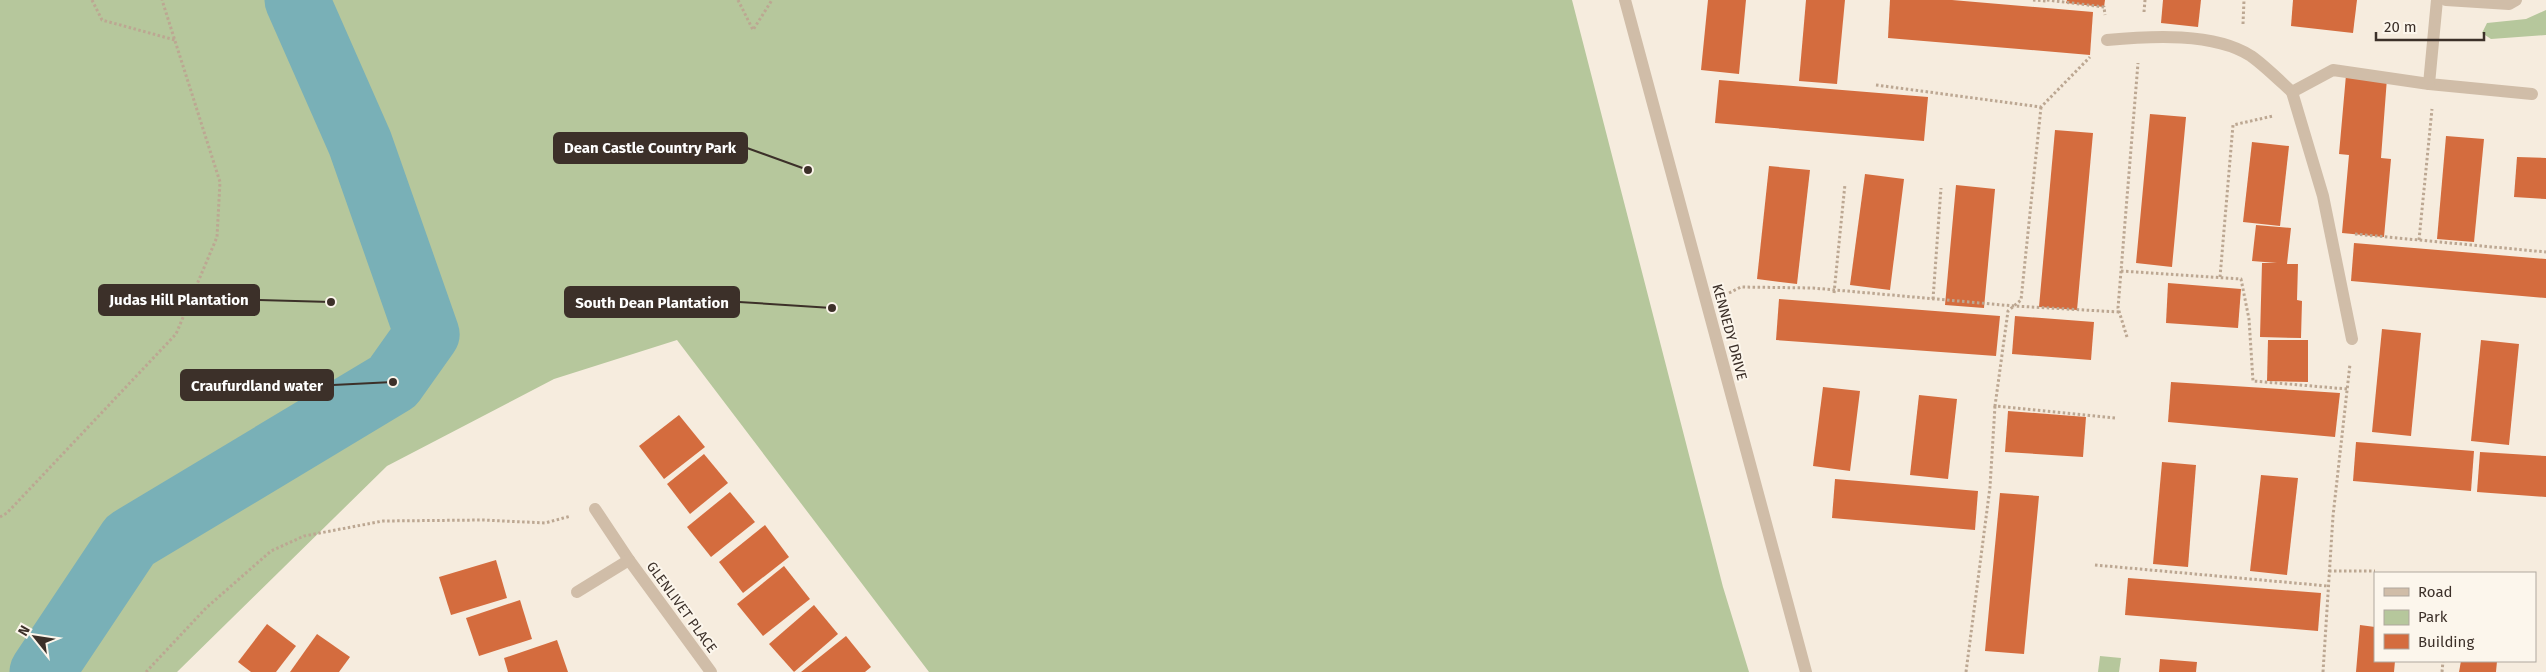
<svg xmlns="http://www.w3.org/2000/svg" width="2546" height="672" font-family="'Fira Sans',sans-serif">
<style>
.green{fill:#b6c79c}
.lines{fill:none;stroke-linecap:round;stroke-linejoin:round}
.river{stroke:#79b0b7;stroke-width:65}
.building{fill:#d46c3e}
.path{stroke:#bca792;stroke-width:3;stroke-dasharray:2.5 2.5;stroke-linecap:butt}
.minor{stroke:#d0bda8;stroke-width:12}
.labels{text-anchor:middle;stroke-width:4;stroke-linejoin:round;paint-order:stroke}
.street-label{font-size:14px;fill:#3c3029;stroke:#fcf6ec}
.leader{fill:none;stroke:#3c3029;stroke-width:2}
.callout-dot{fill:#3c3029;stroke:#fcf6ec;stroke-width:2}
.callout{fill:#3c3029;stroke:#3c3029;stroke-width:2}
.callout-label{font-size:15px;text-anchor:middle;font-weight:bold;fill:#fff}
</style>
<rect width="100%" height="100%" fill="#f6ecde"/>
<!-- green -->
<g class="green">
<path d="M0,0H1572L1723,587L1749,672H929L677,340L554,379L387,466L177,672H0Z"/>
<path d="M2546,10V35L2491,39L2482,33L2487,23L2526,19Z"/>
<path d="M2100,656L2121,658L2119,672H2098Z"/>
</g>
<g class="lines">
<!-- river -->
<path class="river" d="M42,672L130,540L393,382L427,334L360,143L297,0"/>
</g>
<!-- building -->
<g class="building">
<path d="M1708,0H1746L1739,74L1701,70Z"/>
<path d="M1806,0H1845L1837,84L1799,81Z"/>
<path d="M1890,0H1952L2093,12L2090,55L1888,38Z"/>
<path d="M2067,0H2105L2104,7L2066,3Z"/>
<path d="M2163,0H2201L2198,27L2161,23Z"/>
<path d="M2293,0H2357L2353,33L2291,26Z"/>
<path d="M2346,75L2387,78L2381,158L2391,159L2384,237L2342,233L2349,155L2339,154Z"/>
<path d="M1719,80L1928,97L1924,141L1715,123Z"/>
<path d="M2150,114L2186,117L2172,267L2136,263Z"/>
<path d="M2055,130L2093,133L2077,310L2039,307Z"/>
<path d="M2446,136L2484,139L2474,242L2437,239Z"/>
<path d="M2252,142L2289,146L2280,226L2243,222Z"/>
<path d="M2517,157L2546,158V199L2514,197Z"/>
<path d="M1769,166L1810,170L1797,284L1757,279Z"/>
<path d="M1865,174L1904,179L1890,290L1850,285Z"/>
<path d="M1956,185L1995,189L1984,308L1945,305Z"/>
<path d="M2256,225L2291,228L2287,264H2298L2297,300L2302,301L2301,338L2260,337L2262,263H2277L2252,261Z"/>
<path d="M2354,243L2546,259V298L2351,281Z"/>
<path d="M2168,283L2241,289L2238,328L2166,323Z"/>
<path d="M1779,299L2000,316L1996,356L1776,340Z"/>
<path d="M2015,316L2094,322L2091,360L2012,354Z"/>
<path d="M2382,329L2421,333L2411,436L2372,432Z"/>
<path d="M2268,340H2308V382L2267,381Z"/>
<path d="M2481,340L2519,344L2509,445L2471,441Z"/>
<path d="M2171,382L2340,393L2335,437L2168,422Z"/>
<path d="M1823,387L1860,391L1850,471L1813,466Z"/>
<path d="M1919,395L1957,399L1948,479L1910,475Z"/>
<path d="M2008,411L2086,417L2083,457L2005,452Z"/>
<path d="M679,415L705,447L664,479L639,446Z"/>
<path d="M2356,442L2474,451L2471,491L2353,481Z"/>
<path d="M2480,452L2546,456V497L2477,492Z"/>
<path d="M704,454L728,483L690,514L667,484Z"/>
<path d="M2162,462L2196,465L2188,567L2153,564Z"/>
<path d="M2261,475L2298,478L2287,575L2250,571Z"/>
<path d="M1835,479L1978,491L1975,530L1832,518Z"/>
<path d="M730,492L755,522L711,557L687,527Z"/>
<path d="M2000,493L2039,496L2024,654L1985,651Z"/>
<path d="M765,525L789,557L743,593L719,562Z"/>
<path d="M496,560L507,598L451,615L439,577Z"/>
<path d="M784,566L810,599L763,636L737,604Z"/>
<path d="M2128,578L2321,593L2318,631L2125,615Z"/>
<path d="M520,600L532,639L479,656L466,618Z"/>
<path d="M814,605L838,634L794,672L769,644Z"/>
<path d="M267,624L296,646L276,672H251L238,662Z"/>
<path d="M2360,625L2375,627V661H2395L2394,672H2356Z"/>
<path d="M317,634L350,657L339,672H290Z"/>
<path d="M846,636L871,667L865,672H801Z"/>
<path d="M557,640L568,672H508L504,658Z"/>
<path d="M2160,659L2197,662L2196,672H2159Z"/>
<path d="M2461,661H2497L2496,672H2459Z"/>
</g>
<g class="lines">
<!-- path -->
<g class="path">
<path d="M92,0L102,20L175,40"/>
<path d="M738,0L753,30L772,0"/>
<path d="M2033,0L2047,1"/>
<path d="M2047,0L2104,7L2105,15"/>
<path d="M2144,12L2145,0"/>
<path d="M2243,24L2244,0"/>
<path d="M1876,85L2041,107L2090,57"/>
<path d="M2041,107L2021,300L2008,311L1995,406L2116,418"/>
<path d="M2355,234L2546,252"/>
<path d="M2419,240L2432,109"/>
<path d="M2121,271L2241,279L2249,319L2253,381L2347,389"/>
<path d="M2220,277L2233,125L2273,116"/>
<path d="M1729,293L1741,287L1813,288L2014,306L2119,312"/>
<path d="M1834,293L1845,184"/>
<path d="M1933,299L1941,188"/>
<path d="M2127,337L2118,308L2138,63"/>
<path d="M0,517L7,513L176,334L217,237L220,182L162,0"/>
<path d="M2095,565L2328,586"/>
<path d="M2329,571H2375"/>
<path d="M146,672L206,608L271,551L304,536L383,521L484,520L545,523L571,516"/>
<path d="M1966,672L1990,487L1995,406"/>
<path d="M2323,672L2333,516L2350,364"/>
<path d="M2442,672L2443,661"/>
</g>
<!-- minor -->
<g class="minor">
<path d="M1625,0L1806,672"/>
<path d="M2437,0L2429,84L2532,94"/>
<path d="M2446,0L2509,4L2516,0"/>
<path d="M2107,40C2150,36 2214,32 2251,56C2265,66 2279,80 2292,92"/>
<path d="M2352,339L2323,196L2292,92L2333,70L2429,84"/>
<path d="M595,509L629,560L711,672"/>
<path d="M577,592L629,560"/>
</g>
</g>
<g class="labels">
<!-- street labels -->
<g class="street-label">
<text transform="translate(1730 332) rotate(75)" y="5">KENNEDY DRIVE</text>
<text transform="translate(682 607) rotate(54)" y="5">GLENLIVET PLACE</text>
</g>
</g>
<!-- callouts -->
<path class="leader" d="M808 170L747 148M331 302L259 300M832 308L739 302M393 382L333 385"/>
<g class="callout-dot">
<circle cx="808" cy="170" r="5"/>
<circle cx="331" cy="302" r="5"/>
<circle cx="832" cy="308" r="5"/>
<circle cx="393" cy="382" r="5"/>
</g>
<g class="callout">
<rect x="554" y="133" width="193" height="30" rx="5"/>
<rect x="99" y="285" width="160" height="30" rx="5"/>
<rect x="565" y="287" width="174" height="30" rx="5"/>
<rect x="181" y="370" width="152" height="30" rx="5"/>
</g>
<g class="callout-label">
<text x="650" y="153">Dean Castle Country Park</text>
<text x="179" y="305">Judas Hill Plantation</text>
<text x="652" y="308">South Dean Plantation</text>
<text x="257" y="391">Craufurdland water</text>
</g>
<!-- legend -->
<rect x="2374" y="572" width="162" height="90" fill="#fcf6ec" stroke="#afa79e"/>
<rect x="2384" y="588" width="25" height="8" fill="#d0bda8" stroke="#afa79e"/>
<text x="2418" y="597" font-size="15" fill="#3c3029">Road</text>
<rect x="2384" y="610" width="25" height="15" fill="#b6c79c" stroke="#afa79e"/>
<text x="2418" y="622" font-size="15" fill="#3c3029">Park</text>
<rect x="2384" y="634" width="25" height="15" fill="#d46c3e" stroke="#afa79e"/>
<text x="2418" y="647" font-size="15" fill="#3c3029">Building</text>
<!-- north arrow -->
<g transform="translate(35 637) rotate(300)" stroke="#fcf6ec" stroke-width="4" paint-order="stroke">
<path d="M0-4L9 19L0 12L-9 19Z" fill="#3c3029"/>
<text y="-8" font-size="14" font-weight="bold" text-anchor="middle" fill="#3c3029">N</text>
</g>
<!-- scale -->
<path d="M2376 32v8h108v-8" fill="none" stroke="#3c3029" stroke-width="2.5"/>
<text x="2384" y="32" font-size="15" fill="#3c3029" stroke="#fcf6ec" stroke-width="4" paint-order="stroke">20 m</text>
</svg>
